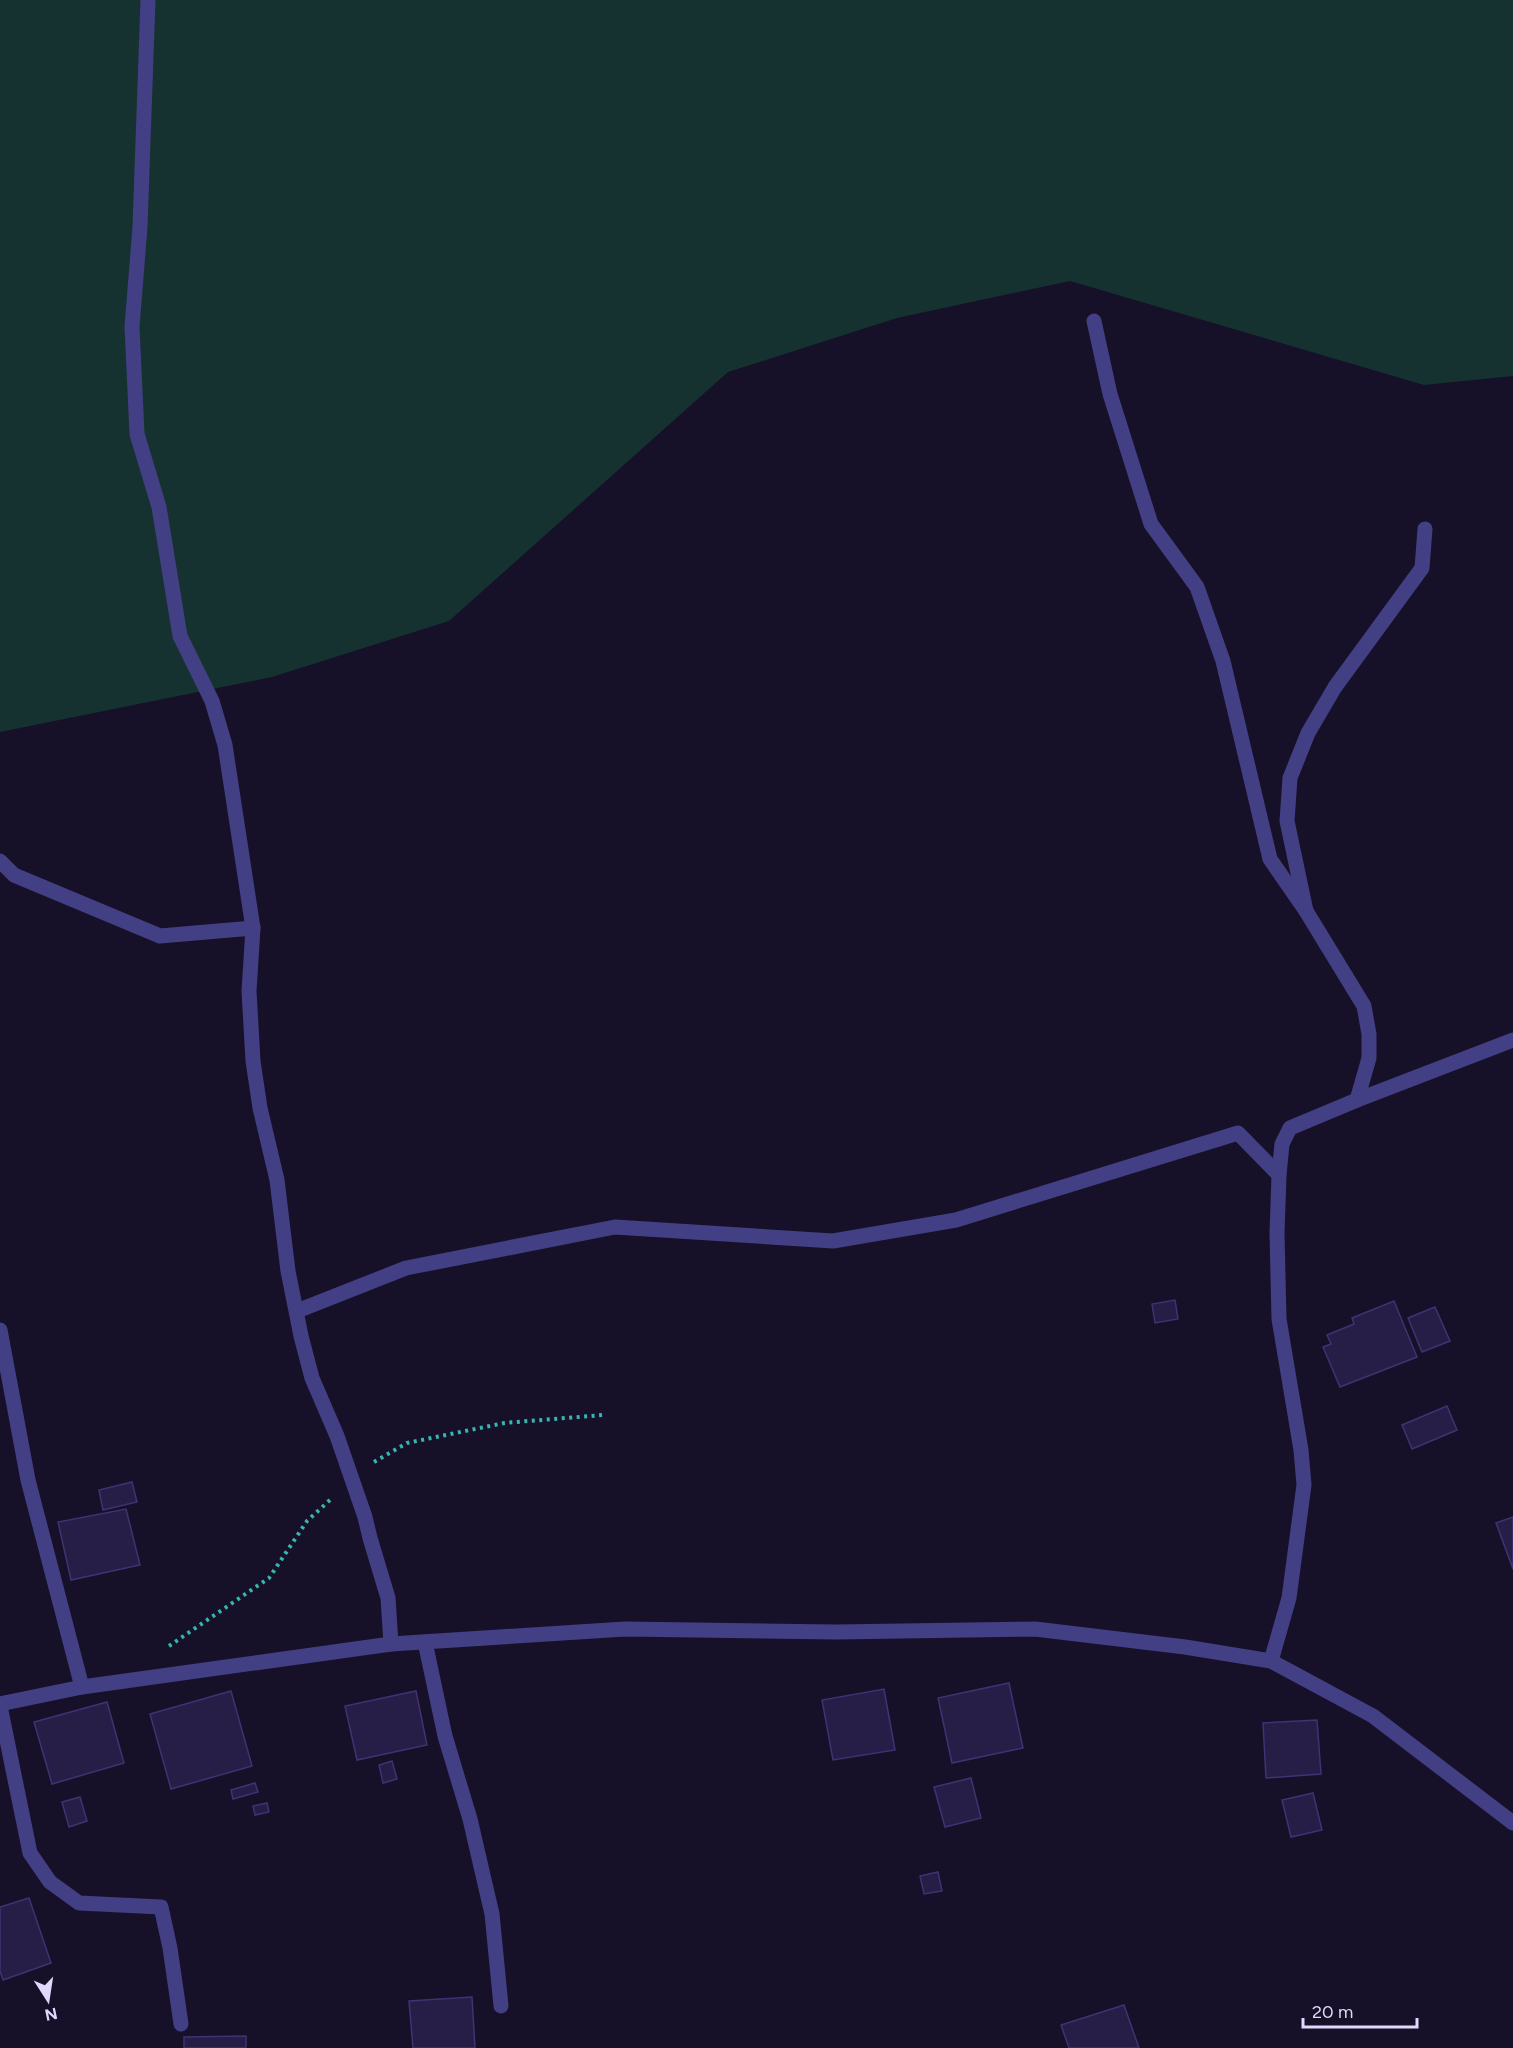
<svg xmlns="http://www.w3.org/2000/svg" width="1513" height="2048" font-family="Figtree,sans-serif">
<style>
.green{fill:#153231}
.building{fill:#271e48;stroke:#403273;stroke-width:1.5}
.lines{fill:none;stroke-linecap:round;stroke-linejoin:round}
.path{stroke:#37b5af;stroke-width:4;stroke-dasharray:3 4.5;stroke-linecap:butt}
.street{stroke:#433f84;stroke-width:15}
</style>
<rect width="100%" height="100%" fill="#161128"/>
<!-- green -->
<path class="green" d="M0,0H1513V376L1424,385L1070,281L897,318L728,372L449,621L272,677L0,732Z"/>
<!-- building -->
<g class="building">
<path d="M1175,1300L1178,1319L1155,1323L1152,1304Z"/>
<path d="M1394,1301L1417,1357L1340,1387L1323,1347L1331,1344L1327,1335L1354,1324L1352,1318Z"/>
<path d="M1435,1307L1450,1341L1422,1352L1408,1318Z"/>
<path d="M1447,1406L1457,1430L1412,1449L1402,1425Z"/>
<path d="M132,1482L137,1502L103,1510L99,1490Z"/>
<path d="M126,1509L140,1565L71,1580L58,1522Z"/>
<path d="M1513,1517V1569L1496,1523Z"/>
<path d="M1009,1683L1023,1748L952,1763L938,1698Z"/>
<path d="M884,1689L895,1750L833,1760L822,1700Z"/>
<path d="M231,1691L252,1766L171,1789L150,1714Z"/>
<path d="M416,1691L427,1745L357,1760L345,1706Z"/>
<path d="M107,1702L124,1763L52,1784L34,1722Z"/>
<path d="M1317,1720L1321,1774L1266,1778L1263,1723Z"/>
<path d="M392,1761L397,1779L383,1783L379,1765Z"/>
<path d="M971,1778L981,1818L945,1827L934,1787Z"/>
<path d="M255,1783L258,1792L233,1799L231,1790Z"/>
<path d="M1313,1793L1322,1830L1291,1837L1282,1800Z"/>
<path d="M80,1797L87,1821L69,1827L62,1802Z"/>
<path d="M267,1803L269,1812L255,1815L253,1806Z"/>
<path d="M938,1872L942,1891L924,1894L920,1876Z"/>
<path d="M29,1898L51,1963L3,1980L0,1971V1907Z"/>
<path d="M472,1997L475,2048H413L409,2001Z"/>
<path d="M1124,2005L1139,2048H1069L1061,2025Z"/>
<path d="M246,2036V2048H184V2037Z"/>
</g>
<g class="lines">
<!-- path -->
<g class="path">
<path d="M374,1462L407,1443L504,1423L603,1415"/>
<path d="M169,1646L269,1578L307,1521L330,1500"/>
</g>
<!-- street -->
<g class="street">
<path d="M148,0L140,227L132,327L137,434L159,507L180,636L212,701L225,745L253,928L249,991L253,1061L260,1108L277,1180L288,1271L301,1336L312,1378L337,1436L365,1517L370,1538L388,1598L391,1644"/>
<path d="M1094,321L1110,394L1151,524L1197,587L1223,661L1270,859L1306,911"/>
<path d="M0,861L14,875L160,936L253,928"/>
<path d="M1357,1100L1369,1058V1034L1364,1006L1306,911L1287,821L1290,778L1308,733L1335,687L1422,568L1425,529"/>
<path d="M297,1311L406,1268L615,1227L833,1241L956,1220L1238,1133L1279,1175"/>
<path d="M0,1330L28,1480L82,1687"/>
<path d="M425,1642L445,1736L470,1819L492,1914L501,2006"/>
<path d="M1271,1661L1289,1598L1304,1485L1301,1450L1279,1319L1277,1233L1279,1175L1282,1144L1290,1128L1357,1100L1513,1040"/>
<path d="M0,1704L82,1687L391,1644L625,1629L836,1632L1035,1629L1185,1647L1271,1661L1373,1716L1513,1823"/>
<path d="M0,1706L30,1853L50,1882L79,1903L161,1907L170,1948L181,2024"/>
</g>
</g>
<!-- north arrow -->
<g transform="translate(48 2000) rotate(168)" stroke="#161128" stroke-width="4.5" paint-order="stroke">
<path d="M0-4.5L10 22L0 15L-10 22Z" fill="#dfdafd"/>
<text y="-9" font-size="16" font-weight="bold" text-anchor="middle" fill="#dfdafd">N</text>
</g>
<!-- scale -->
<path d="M1303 2018v9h114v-9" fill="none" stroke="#dfdafd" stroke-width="3"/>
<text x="1312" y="2018" font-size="18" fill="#dfdafd" stroke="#161128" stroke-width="4.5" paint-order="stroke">20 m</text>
</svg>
